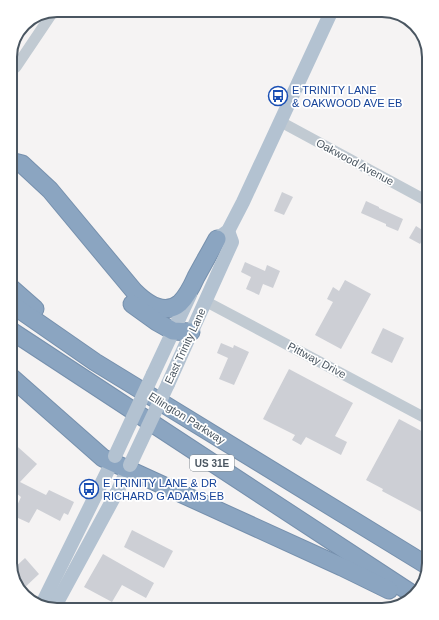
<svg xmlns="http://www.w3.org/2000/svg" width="439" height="620" font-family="Arial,sans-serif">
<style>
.building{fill:#cdcfd5}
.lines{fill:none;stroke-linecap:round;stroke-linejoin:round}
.highway-casing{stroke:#7690ad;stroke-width:19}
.minor{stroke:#c1cad2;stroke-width:11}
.major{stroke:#b3c2d1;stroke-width:14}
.highway{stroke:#8ba5c1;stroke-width:17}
.major-bridge{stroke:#b3c2d1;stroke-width:14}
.labels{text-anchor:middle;stroke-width:3.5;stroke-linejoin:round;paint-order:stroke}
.shield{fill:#fff;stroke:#808990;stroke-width:1}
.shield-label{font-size:10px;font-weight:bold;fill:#4a5661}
.transit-label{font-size:11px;fill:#164399;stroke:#fff;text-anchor:start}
.street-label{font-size:11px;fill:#4a5661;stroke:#fff}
.rim{fill:none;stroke:#4a5661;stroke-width:2}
</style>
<rect width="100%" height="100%" fill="#f5f3f3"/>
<!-- building -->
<g class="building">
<path d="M282,192L293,197L284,215L274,211Z"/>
<path d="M366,201L379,207V208L403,219L398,231L386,226V224L361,213Z"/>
<path d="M416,226L427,233L420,244L409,238Z"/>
<path d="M245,262L265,271L267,265L280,271L273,288L263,284L259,295L246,289L251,277L241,272Z"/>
<path d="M345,280L371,294L341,349L315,335L333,302L327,299L333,287L339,291Z"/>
<path d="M383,328L404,338L392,363L371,353Z"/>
<path d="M221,343L233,348L234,345L249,352L234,385L219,379L228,358L217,353Z"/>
<path d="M289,369L353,403L335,436L347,442L341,455L306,437L301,445L292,440L295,435L263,419Z"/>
<path d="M399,419L429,435V516L382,491L383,489L366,480Z"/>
<path d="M10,440L37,464L20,482L46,495L49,490L74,502L68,515L64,513L60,521L37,509L29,523L16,517L17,513L14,512L21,497L10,488Z"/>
<path d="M132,530L173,551L164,568L124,547Z"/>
<path d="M103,554L154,583L146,598L122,585L112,602L84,587Z"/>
<path d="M25,558L39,574L21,591L16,586L12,570Z"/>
</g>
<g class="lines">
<defs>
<g id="highway">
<path d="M10,161L22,164L50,190L134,291C145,302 164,317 180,303C187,296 192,286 196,277C203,264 210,252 217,239"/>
<path d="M10,287L35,309"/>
<path d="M10,303L95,362L428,566"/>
<path d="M132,304L157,322L173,331L191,332"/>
<path d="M10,330L414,595"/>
<path d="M10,376L103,458L342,567L389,590"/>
</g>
</defs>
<!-- highway casing -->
<use href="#highway" class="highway-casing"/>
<!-- minor -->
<g class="minor">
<path d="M10,72L16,67L53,12"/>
<path d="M281,122L429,202"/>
<path d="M205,301L429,420"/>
</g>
<!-- major -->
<g class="major">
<path d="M212,249L217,239L228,231L243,202L332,10"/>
<path d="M153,374L190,295"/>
<path d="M168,384L232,242L228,231"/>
<path d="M41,606L115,456"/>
<path d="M53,610L118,490L130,465"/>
</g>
<!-- highway -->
<use href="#highway" class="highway"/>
<!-- major-bridge -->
<g class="major-bridge">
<path d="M115,456L153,374"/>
<path d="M130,465L168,384"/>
</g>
</g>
<!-- icons -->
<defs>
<symbol id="bus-ring" viewBox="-11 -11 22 22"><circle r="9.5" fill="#fff" stroke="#1a4fb4" stroke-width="1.5"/><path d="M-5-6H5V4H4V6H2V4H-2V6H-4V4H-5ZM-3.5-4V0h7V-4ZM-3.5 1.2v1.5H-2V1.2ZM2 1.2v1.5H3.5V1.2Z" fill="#1a4fb4"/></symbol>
</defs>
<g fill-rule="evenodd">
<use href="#bus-ring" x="267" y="85" width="22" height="22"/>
<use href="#bus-ring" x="78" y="478" width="22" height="22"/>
</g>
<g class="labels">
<!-- shield labels -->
<rect class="shield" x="190" y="455" width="44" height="16" rx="3"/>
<g class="shield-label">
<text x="212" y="467">US 31E</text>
</g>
<!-- transit labels -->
<g class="transit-label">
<text x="292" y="94">E TRINITY LANE<tspan x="292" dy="13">&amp; OAKWOOD AVE EB</tspan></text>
<text x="103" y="487">E TRINITY LANE &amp; DR<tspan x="103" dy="13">RICHARD G ADAMS EB</tspan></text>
</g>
<!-- street labels -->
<g class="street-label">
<text transform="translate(355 162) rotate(28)" y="4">Oakwood Avenue</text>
<text transform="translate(185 346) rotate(-65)" y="4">East Trinity Lane</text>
<text transform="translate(317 360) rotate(28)" y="4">Pittway Drive</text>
<text transform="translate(187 418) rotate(32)" y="4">Ellington Parkway</text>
</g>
</g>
<!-- crop -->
<path d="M0 0H439V620H0ZM57 17H382A40 40 0 0 1 422 57V563A40 40 0 0 1 382 603H57A40 40 0 0 1 17 563V57A40 40 0 0 1 57 17Z" fill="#fff" fill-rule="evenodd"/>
<path class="rim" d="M57 17H382A40 40 0 0 1 422 57V563A40 40 0 0 1 382 603H57A40 40 0 0 1 17 563V57A40 40 0 0 1 57 17Z"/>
</svg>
